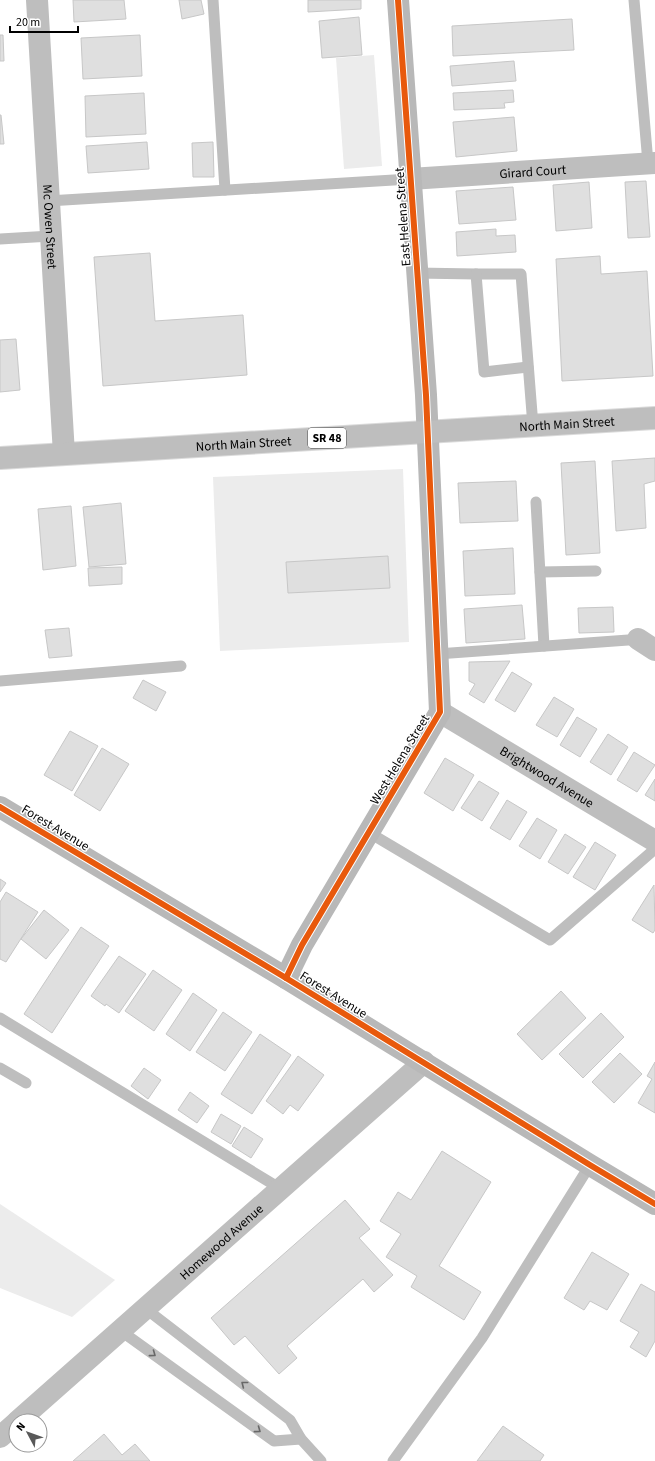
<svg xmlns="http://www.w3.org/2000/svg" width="655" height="1461" font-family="'Source Sans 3',sans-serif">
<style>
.green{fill:#ececec}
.building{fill:#dfdfdf;stroke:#c7c7c7}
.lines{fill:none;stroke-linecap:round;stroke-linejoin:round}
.primary-casing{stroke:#dbdbdb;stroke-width:24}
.lane{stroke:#bebebe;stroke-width:11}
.street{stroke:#bebebe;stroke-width:22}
.secondary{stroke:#b8b8b8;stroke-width:22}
.primary{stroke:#bebebe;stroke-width:22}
.cycleway-casing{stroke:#fff;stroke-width:8}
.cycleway{stroke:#e8590c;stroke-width:6}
.oneway{stroke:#686868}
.labels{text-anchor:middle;stroke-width:3;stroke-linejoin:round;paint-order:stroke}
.shield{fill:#fff;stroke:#4c4c4c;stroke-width:1}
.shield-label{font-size:12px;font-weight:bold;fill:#000}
.street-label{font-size:13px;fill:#000;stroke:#fff}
</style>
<rect width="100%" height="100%" fill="#fff"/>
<!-- green -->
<g class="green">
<path d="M374,55L382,166L344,169L336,58Z"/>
<path d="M403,469L409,642L220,651L213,477Z"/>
<path d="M0,1204L115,1280L72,1317L0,1288Z"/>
</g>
<!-- building -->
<g class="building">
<path d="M73,0H124L126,19L74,22Z"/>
<path d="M179,0H201L204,14L182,19Z"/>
<path d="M308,0H361V9L308,12Z"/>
<path d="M359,17L362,55L322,58L319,21Z"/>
<path d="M572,19L574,50L453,56L452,26Z"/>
<path d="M0,35H3L4,61H0Z"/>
<path d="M140,35L142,76L83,79L81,38Z"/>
<path d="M514,61L516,81L452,86L450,66Z"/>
<path d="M513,90L514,102L504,103L505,108L454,110L453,93Z"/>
<path d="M144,93L146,134L86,137L85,96Z"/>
<path d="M0,115H1L4,144H0Z"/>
<path d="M514,117L517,151L456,157L453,122Z"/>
<path d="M147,142L149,169L88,173L86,146Z"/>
<path d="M213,142L214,177H193L192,143Z"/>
<path d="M646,181L650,237L628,238L625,182Z"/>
<path d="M589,182L592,228L556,231L553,185Z"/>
<path d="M513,187L516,220L459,224L456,191Z"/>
<path d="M496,229V236L515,235L516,252L457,256L456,232Z"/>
<path d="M150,253L155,321L243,315L247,375L103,386L94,257Z"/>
<path d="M600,256L601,274L647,271L653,376L562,381L556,259Z"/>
<path d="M16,339L20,390L0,392V340Z"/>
<path d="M655,458V481L644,484L646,528L616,531L612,461Z"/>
<path d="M595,461L600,553L566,555L561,463Z"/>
<path d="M516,481L518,521L460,523L458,483Z"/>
<path d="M121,503L126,564L89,567L83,507Z"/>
<path d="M71,506L76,566L43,570L38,509Z"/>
<path d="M513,548L515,594L465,596L463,551Z"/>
<path d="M388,556L390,588L288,593L286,562Z"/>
<path d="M122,567V584L89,586L88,568Z"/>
<path d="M522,605L525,639L466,643L464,609Z"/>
<path d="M613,607L614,632L579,633L578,608Z"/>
<path d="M69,628L72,656L49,658L45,630Z"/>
<path d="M510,661L484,703L469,694L475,684L469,681V662Z"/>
<path d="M512,672L532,684L515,712L495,700Z"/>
<path d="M143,680L166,692L156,711L133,698Z"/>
<path d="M554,697L574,709L557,737L536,725Z"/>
<path d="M577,717L597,729L580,757L560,745Z"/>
<path d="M70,731L98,746L72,791L44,775Z"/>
<path d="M608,734L628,747L611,775L590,762Z"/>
<path d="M102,748L129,764L100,811L74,795Z"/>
<path d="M634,752L655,765L637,792L617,780Z"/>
<path d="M445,758L474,775L453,811L424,793Z"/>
<path d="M655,779V801L645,795Z"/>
<path d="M479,781L499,793L482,821L461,808Z"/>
<path d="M507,800L527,812L510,840L490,828Z"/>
<path d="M537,818L557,830L540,859L519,846Z"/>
<path d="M565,834L586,847L568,874L548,862Z"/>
<path d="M595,842L616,855L595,890L573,877Z"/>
<path d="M0,879L6,883L0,892Z"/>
<path d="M654,885L655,930L653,933L632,920Z"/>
<path d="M6,892L38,912L6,962L0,959V902Z"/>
<path d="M44,910L69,930L46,959L21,939Z"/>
<path d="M81,927L109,946L52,1033L24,1014Z"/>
<path d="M119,956L146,974L119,1013L106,1004L105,1006L91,996Z"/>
<path d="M153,970L182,990L154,1031L125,1011Z"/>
<path d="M561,991L586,1018L542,1060L517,1034Z"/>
<path d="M193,993L217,1010L190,1051L166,1034Z"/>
<path d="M223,1012L252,1032L225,1071L196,1052Z"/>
<path d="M601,1013L624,1037L583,1078L559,1054Z"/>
<path d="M260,1034L291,1055L252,1114L221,1094Z"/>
<path d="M620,1053L642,1074L614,1103L592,1082Z"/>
<path d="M298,1056L324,1075L298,1111L290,1105L283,1114L266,1101Z"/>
<path d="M655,1062V1113L638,1103L652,1079L647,1076Z"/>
<path d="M144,1068L161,1080L148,1099L131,1086Z"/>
<path d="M190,1092L209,1106L197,1123L178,1110Z"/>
<path d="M221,1114L241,1126L231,1144L211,1132Z"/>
<path d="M244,1127L263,1139L251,1158L232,1146Z"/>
<path d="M442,1151L491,1182L439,1266L481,1292L464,1320L411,1287L417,1276L386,1257L401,1234L380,1221L398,1192L411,1200Z"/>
<path d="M345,1200L370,1229L359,1238L393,1275L374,1292L363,1279L287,1346L297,1358L279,1374L245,1336L234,1345L211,1318Z"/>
<path d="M592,1252L629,1274L607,1310L590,1301L584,1310L564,1298Z"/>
<path d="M641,1284L655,1292V1341L646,1357L630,1347L639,1332L620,1321Z"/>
<path d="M503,1426L544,1455L540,1461H477Z"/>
<path d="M104,1434L122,1455L135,1444L150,1461H73Z"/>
</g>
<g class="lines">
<defs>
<g id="primary">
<path id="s5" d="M0,458L655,418"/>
</g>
</defs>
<!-- primary casing -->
<use href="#primary" class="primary-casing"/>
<!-- lane -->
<g class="lane">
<path d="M213,0L225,190"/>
<path d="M634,0L648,163"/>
<path d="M48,201L410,179"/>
<path d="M0,239L51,236"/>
<path d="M416,273L476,274H521L533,426"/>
<path d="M476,274L484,372L528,367"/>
<path d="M536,502L544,646"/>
<path d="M540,572L596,571"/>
<path d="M437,654L642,639"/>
<path d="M0,681L181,666"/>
<path d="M368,832L550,940L655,849"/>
<path d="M0,1018L281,1189"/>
<path d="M0,1068L26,1083"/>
<path d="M146,1309L290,1420L301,1439L321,1461"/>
<path d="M121,1331L274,1441L301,1439"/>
<path d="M393,1461L482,1338L590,1165"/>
</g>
<!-- street -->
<g class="street">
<path id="s1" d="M37,0L64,454"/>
<path id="s2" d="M410,179L655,163"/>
<path d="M638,639L655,650"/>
<path id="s3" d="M440,712L655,841"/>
<path id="s4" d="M18,1421L424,1062"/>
<path d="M0,1437L16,1423"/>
</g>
<!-- secondary -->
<g class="secondary">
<path d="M0,807L286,978L590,1165L655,1204"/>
<path d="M286,978L302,945L440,712L426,395L398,0"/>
</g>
<!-- primary -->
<use href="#primary" class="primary"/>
<defs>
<g id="cycleway">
<path d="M0,807L286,978L590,1165L655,1204"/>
<path d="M286,978L302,945L440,712L426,395L398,0"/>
</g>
</defs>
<!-- cycleway casing -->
<use href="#cycleway" class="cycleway-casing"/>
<!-- cycleway -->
<use href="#cycleway" class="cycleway"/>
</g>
<!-- one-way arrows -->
<defs><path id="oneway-chevron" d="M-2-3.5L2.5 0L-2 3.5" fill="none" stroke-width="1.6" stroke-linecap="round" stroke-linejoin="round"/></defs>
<g class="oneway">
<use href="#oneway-chevron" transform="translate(153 1354) rotate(36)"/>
<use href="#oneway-chevron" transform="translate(244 1384) rotate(-142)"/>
<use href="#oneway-chevron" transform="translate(258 1430) rotate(36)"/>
</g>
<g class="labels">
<!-- shield labels -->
<rect class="shield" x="308" y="428" width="38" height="20" rx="3"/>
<g class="shield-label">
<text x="327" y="442">SR 48</text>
</g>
<!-- street labels -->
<g class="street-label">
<text dy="5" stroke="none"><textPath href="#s2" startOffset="123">Girard Court</textPath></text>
<text transform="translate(402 217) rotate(-94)" y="5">East Helena Street</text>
<text dy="5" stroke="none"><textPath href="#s1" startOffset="227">Mc Owen Street</textPath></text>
<text dy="5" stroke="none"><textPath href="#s5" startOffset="568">North Main Street</textPath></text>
<text dy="5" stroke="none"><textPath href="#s5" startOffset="244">North Main Street</textPath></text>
<text transform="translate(399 759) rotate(-59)" y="5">West Helena Street</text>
<text dy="5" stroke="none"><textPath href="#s3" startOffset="125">Brightwood Avenue</textPath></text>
<text transform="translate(56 827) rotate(31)" y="5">Forest Avenue</text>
<text transform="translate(334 994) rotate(32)" y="5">Forest Avenue</text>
<text dy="5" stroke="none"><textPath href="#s4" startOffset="271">Homewood Avenue</textPath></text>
</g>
</g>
<!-- north arrow -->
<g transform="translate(28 1433) rotate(311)"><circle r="19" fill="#ffffff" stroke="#999999"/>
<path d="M0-3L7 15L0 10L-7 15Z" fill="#595959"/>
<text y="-6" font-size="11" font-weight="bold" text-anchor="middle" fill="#000000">N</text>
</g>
<!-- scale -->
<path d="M10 26v6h68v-6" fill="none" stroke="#000000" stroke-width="2"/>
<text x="16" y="26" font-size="12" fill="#000000" stroke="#ffffff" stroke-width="3" paint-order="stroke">20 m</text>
</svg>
